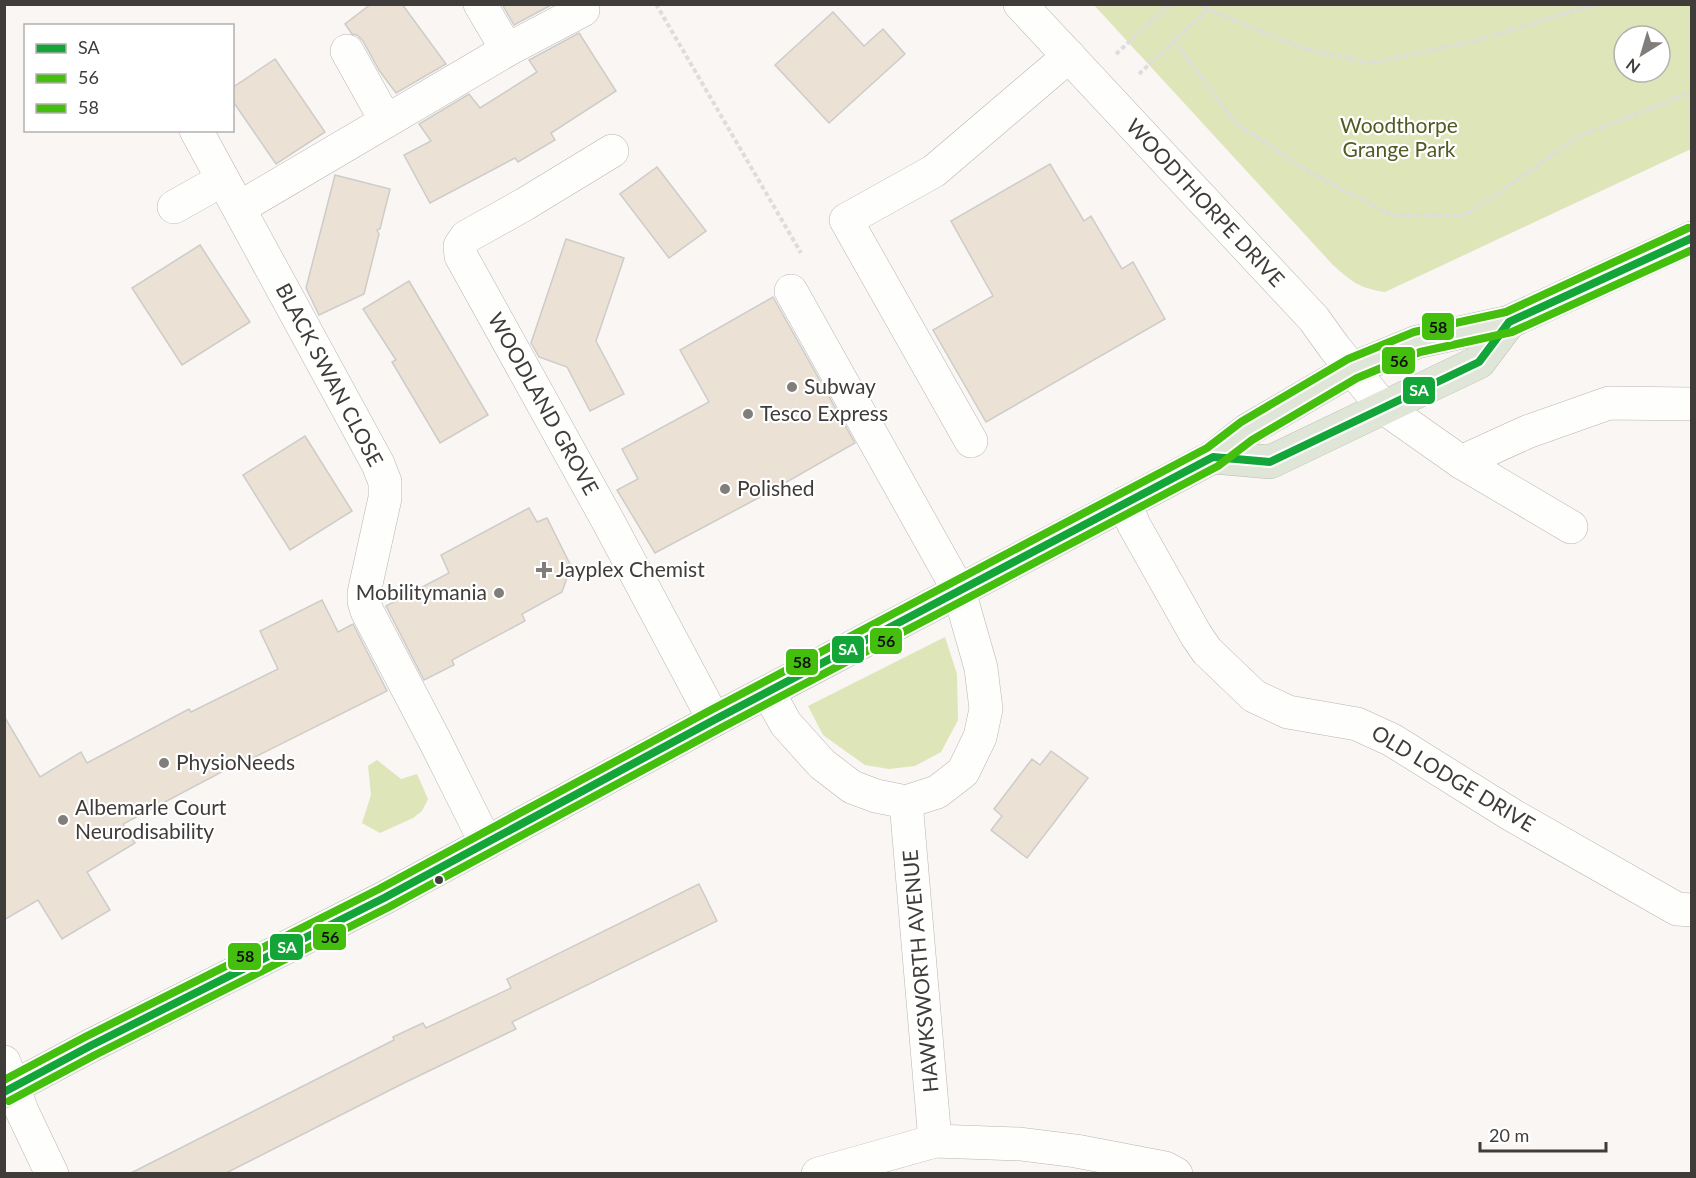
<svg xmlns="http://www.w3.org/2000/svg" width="1696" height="1178" font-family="Lato,sans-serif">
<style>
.green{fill:#dee5b8;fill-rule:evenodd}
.building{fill:#ebe1d5;stroke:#ceccc9;stroke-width:1.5}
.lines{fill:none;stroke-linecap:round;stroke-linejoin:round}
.minor-casing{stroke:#b8b5b3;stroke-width:34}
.highway-casing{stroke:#b6bcac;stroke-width:34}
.path{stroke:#dedcdc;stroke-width:4;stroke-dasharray:4.5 3;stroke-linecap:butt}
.minor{stroke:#fefefd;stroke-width:33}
.highway{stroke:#dfe6d8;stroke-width:33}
.bus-1-casing{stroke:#fff;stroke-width:12}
.bus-2-casing{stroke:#fff;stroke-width:12}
.bus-3-casing{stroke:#fff;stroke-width:12}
.bus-1{stroke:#13a538;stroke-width:8}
.bus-2{stroke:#44bf0e;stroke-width:8}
.bus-3{stroke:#44bf0e;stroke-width:8}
.poi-dot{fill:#807d7b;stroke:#fff;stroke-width:2}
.bus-dot{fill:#3f3c3a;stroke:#fff;stroke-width:2}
.labels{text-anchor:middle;stroke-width:4.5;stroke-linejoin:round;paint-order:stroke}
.park-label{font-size:21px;fill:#515a20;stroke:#fff}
.street-label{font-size:21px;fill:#3f3c3a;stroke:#fff}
.poi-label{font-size:21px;fill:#3f3c3a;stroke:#fff;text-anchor:start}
.line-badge{stroke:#fff;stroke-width:2}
.badge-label{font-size:16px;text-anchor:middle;font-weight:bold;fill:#fff}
.pale-badge-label{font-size:16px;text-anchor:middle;font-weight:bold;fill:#111}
</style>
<rect width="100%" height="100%" fill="#f9f6f3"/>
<!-- green -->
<g class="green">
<path d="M1094,5H1691V149L1385,292C1359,288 1352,282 1333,265ZM1624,36H1660V72H1624Z"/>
<path d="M945,637L957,674L958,720L941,752L915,766L889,769L865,765L823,735L808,706Z"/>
<path d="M377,760L401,779L417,774L428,799L422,811L413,818L380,833L362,823L371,795L368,766Z"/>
</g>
<!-- building -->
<g class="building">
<path d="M371,4H402L446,64L396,93L379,70L363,41L357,35L352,34L345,24Z"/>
<path d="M502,4H553L514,25Z"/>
<path d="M833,12L864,46L883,29L905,54L829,123L775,65Z"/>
<path d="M579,33L616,91L551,133L555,140L518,162L515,158L430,203L404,155L431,141L419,124L469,94L480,108L537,72L529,60Z"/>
<path d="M275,59L325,132L276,164L232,100V88Z"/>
<path d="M1050,164L1084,221L1091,216L1122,269L1133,262L1165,319L986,422L933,330L993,296L951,221Z"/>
<path d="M657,167L706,231L669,258L620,194Z"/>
<path d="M335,175L390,189L380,229L377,230L379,234L364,294L319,315L306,288Z"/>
<path d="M566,239L624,258L596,341L624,394L590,411L567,367L539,357L531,343Z"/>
<path d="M200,245L250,322L182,365L132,288Z"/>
<path d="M409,281L488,415L440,443L392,362L396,360L363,309Z"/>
<path d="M773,297L855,443L762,496L655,553L617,490L638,479L622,449L709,402L680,350Z"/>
<path d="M305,436L352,511L290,550L243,475Z"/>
<path d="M529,508L537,522L547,518L571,566L562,592L522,614L525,621L452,660L454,665L424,680L386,606L449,573L441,555Z"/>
<path d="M322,600L338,632L353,624L387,691L251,759L250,757L123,824L135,843L87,872L110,910L62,939L38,900L4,920V716L40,777L81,752L87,763L189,709L191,712L278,669L260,631Z"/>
<path d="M1051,751L1088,778L1027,858L991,830L1002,816L994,809L1032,759L1040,765Z"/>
<path d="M699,884L717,921L512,1022L516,1029L404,1083L226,1173H131L394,1040L393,1037L423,1023L426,1028L511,988L507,979Z"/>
</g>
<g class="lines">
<defs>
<g id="minor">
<path d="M480,4L507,50"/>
<path d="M1020,4L1314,319L1334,347L1383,407L1461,462L1571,527"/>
<path d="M347,51L386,121"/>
<path d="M196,130L378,464L385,482V498L364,593V601L367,611L434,739L486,843"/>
<path d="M612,151L525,204L466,237L460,246L461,256L608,521L714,720"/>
<path d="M174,207L222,180"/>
<path d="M239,208L507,50L583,10"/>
<path d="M971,441L846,220L934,171L1069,56"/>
<path d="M1461,462L1527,432L1609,403L1692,404"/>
<path d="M1125,503L1134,525L1196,635L1207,651L1254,696L1288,712L1357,724L1392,740L1512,815L1677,909L1692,910"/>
<path d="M768,692L786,724L822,764L852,787L876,796L906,802L937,792L963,772L980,737L986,709L981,668L959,591L791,291"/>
<path d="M906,802L935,1141"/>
<path d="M4,1062L22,1111L52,1174"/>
<path d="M818,1174L935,1141L1020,1144L1076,1151L1165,1168L1176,1174"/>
</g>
<g id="highway">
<path d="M1213,457L1270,462L1479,362L1509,322"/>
<path d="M4,1092L90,1046L384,898L714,720L1213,457L1246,431L1352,369L1417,342L1509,322L1692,238"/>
</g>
</defs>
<!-- minor casing -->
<use href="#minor" class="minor-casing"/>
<!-- highway casing -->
<use href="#highway" class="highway-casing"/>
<!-- path -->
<g class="path">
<path d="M656,4L801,253"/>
<path d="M1203,4L1208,9"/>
<path d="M1174,41L1235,122L1304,169L1391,215L1463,216L1499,193L1577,137L1692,92"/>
<path d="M1116,54L1170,4"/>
<path d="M1139,74L1208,9L1302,48L1371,63L1474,41L1597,4"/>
</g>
<!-- minor -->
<use href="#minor" class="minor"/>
<!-- highway -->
<use href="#highway" class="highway"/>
<defs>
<path id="bus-1" d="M4,1092L90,1046L384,898L714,720L1213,457L1270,462L1479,362L1509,322L1692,238"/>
<path id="bus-2" d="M9,1101L95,1055L389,907L719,729L1218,466L1252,440L1357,378L1420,352L1512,332L1692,250"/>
<path id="bus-3" d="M4,1080L85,1037L379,889L709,711L1207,448L1241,422L1348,359L1414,332L1506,312L1688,228"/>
</defs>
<!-- bus-1 casing -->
<use href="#bus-1" class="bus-1-casing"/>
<!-- bus-2 casing -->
<use href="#bus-2" class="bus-2-casing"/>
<!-- bus-3 casing -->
<use href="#bus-3" class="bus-3-casing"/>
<!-- bus-1 -->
<use href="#bus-1" class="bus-1"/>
<!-- bus-2 -->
<use href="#bus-2" class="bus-2"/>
<!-- bus-3 -->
<use href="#bus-3" class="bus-3"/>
</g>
<!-- markers -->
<g class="poi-dot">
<circle cx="792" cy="387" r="6"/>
<circle cx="748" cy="414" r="6"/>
<circle cx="725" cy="489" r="6"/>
<path d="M541 561h6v6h6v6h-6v6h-6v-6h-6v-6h6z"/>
<circle cx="499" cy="593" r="6"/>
<circle cx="164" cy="763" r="6"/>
<circle cx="63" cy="820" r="6"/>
</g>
<circle class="bus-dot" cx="439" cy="880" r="5"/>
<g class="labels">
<!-- park labels -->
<g class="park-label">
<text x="1399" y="133">Woodthorpe<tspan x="1399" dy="24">Grange Park</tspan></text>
</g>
<!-- street labels -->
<g class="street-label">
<text transform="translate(1205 203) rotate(47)" y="7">WOODTHORPE DRIVE</text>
<text transform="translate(329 375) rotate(62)" y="7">BLACK SWAN CLOSE</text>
<text transform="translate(543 404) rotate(61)" y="7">WOODLAND GROVE</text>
<text transform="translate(1453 779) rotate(31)" y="7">OLD LODGE DRIVE</text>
<text transform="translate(921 971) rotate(-95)" y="7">HAWKSWORTH AVENUE</text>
</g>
<!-- poi labels -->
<g class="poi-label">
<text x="804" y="394">Subway</text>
<text x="760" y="421">Tesco Express</text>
<text x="737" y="496">Polished</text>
<text x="556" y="577">Jayplex Chemist</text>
<text x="487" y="600" text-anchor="end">Mobilitymania</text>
<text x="176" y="770">PhysioNeeds</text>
<text x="75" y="815">Albemarle Court<tspan x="75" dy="24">Neurodisability</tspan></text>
</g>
</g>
<g class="line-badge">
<rect x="1421" y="312" width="34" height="29" rx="6" fill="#44bf0e"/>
<rect x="1381" y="346" width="35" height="29" rx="6" fill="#44bf0e"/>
<rect x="1402" y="376" width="34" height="29" rx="6" fill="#13a538"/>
<rect x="869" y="627" width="34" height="28" rx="6" fill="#44bf0e"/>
<rect x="831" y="635" width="34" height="29" rx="6" fill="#13a538"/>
<rect x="785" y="648" width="34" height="28" rx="6" fill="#44bf0e"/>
<rect x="312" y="923" width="35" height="28" rx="6" fill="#44bf0e"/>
<rect x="269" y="933" width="35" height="28" rx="6" fill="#13a538"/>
<rect x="227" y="942" width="35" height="29" rx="6" fill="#44bf0e"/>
</g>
<g class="badge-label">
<text x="1419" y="396">SA</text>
<text x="848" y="655">SA</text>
<text x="287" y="953">SA</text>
</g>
<g class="pale-badge-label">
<text x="1438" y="333">58</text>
<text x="1399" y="367">56</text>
<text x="886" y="647">56</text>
<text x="802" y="668">58</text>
<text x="330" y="943">56</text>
<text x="245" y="962">58</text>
</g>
<!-- border -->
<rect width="1696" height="1178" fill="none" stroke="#3f3c3a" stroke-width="12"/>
<!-- legend -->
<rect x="24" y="24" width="210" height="108" fill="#ffffff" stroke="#b2b1b0" stroke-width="1.5"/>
<rect x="36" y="44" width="30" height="9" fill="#13a538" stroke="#b2b1b0" stroke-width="1.5"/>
<text x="78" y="54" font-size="18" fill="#3f3c3a">SA</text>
<rect x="36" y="74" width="30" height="9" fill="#44bf0e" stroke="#b2b1b0" stroke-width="1.5"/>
<text x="78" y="84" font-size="18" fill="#3f3c3a">56</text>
<rect x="36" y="104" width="30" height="9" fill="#44bf0e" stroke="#b2b1b0" stroke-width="1.5"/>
<text x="78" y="114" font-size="18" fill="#3f3c3a">58</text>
<!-- north arrow -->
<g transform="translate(1642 54) rotate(217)"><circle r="28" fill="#ffffff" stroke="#b2b1b0" stroke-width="1.5"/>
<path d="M0-4.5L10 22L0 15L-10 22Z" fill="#807d7b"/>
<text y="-9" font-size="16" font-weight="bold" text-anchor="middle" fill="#3f3c3a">N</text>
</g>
<!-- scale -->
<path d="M1480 1142v9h126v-9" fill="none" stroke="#3f3c3a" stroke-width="3"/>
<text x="1489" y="1142" font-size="18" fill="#3f3c3a" stroke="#ffffff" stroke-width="4.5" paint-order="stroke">20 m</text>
</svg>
